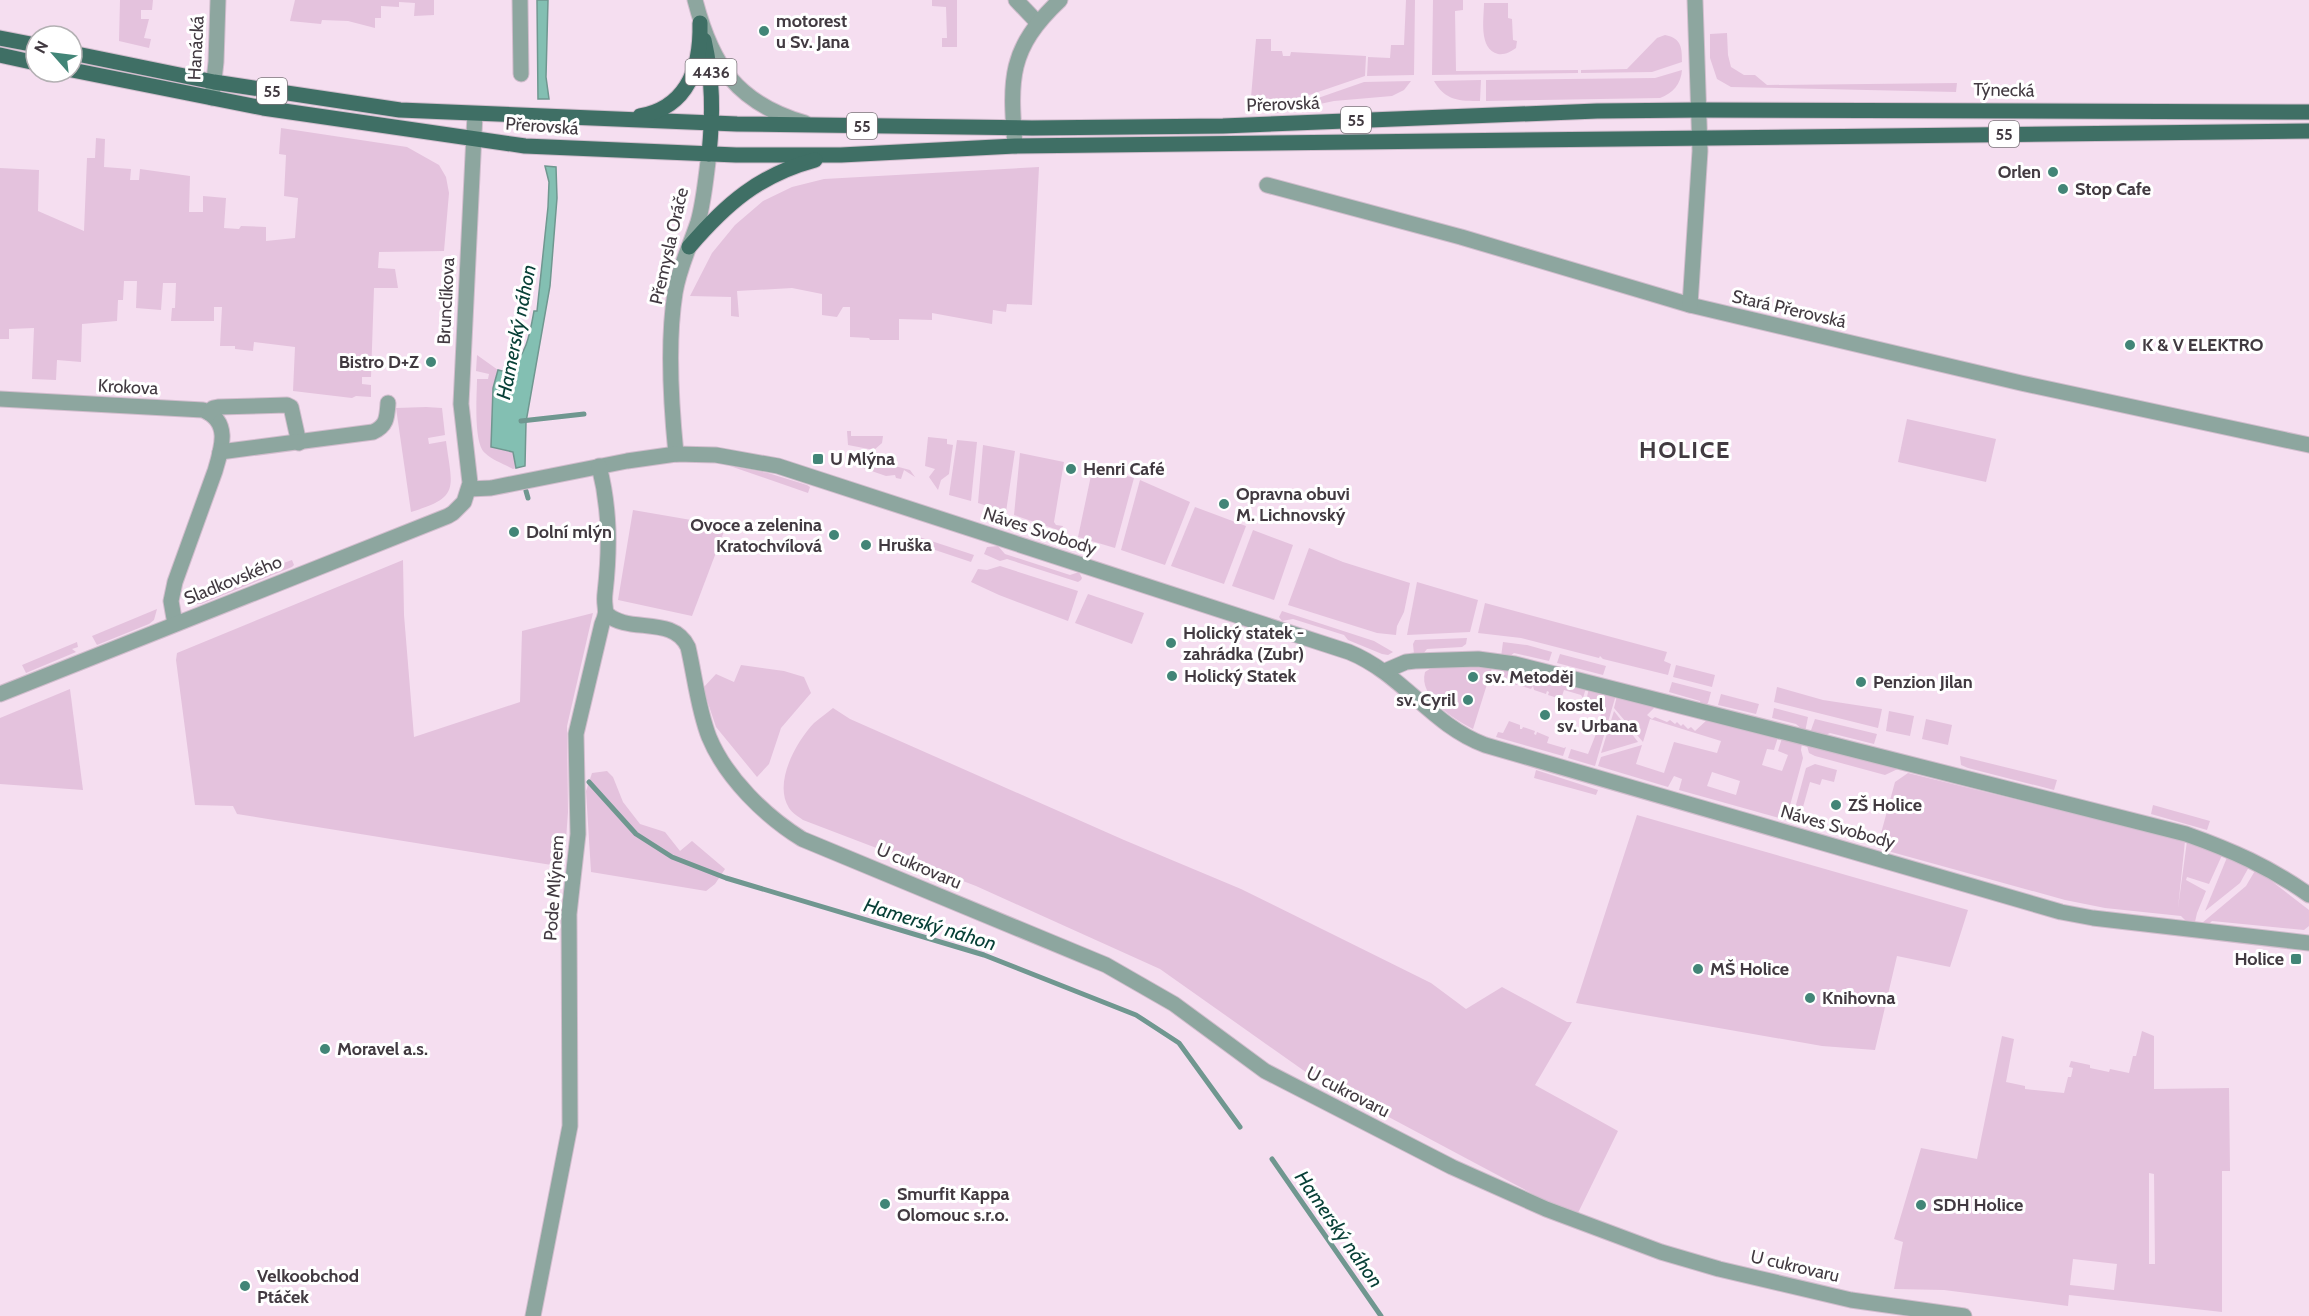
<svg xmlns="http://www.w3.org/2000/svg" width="2309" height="1316" font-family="Cabin,sans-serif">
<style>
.green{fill:#e4c2dd;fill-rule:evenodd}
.water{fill:#83bfb2;stroke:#709790;stroke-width:1.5}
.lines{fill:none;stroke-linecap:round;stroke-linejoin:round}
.stream{stroke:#709790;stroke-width:5}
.minor-casing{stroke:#d1bdcd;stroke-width:17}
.major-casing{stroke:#d1bdcd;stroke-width:17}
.minor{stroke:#8da69f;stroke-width:15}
.major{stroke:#3f6f65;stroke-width:15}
.poi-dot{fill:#428577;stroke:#fff;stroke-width:2}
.labels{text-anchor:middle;stroke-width:6;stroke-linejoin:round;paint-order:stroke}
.shield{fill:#fff;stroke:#7b757a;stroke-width:1.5}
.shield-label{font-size:16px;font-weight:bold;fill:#423a41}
.poi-label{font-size:18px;font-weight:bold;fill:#423a41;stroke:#fff;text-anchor:start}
.street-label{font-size:18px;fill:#423a41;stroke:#fff}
.water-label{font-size:20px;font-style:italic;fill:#084037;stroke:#fff}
.district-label{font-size:24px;font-weight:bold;letter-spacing:1.5px;fill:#423a41;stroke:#fff}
</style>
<rect width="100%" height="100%" fill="#f5def0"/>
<!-- green -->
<g class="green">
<path d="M120,0H153L152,10H141V19H149L144,38L151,39L149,48L119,41Z"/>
<path d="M295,0H434V15L414,16L415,3L399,2V7L381,6V18H375V28L348,21L322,20L321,24L290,21Z"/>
<path d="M932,0H957V47H942V38H947L946,7L932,6Z"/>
<path d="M1406,0H1415L1414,75L1367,76L1368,57L1390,58L1391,45H1404Z"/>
<path d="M1433,0H1463V10L1455,11L1456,71L1578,70V73L1432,75Z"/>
<path d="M1484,3H1508V18L1512,19L1513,40L1517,41L1516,48C1510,52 1505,55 1498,54C1478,49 1484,18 1484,3Z"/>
<path d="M1727,33L1728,55L1731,67L1744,75H1755L1767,85L1957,83L1956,92L1731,87L1717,79L1710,58V34Z"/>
<path d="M1665,35C1682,38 1682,49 1682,62L1652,72L1581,73V70L1627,69L1657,38Z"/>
<path d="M1256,39H1271V51H1282L1283,56H1290L1291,52L1366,56L1365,76L1274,107L1250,109Z"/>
<path d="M1682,70C1681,84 1673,93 1660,98L1486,101V80L1655,78Z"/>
<path d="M1481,80L1480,101C1460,101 1445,101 1434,81Z"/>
<path d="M1411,81L1404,90L1392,96L1334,101L1272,114L1364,82Z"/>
<path d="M281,128L407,147L439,165L446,177L449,193L444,251L379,252L378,268L395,269L398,288H374L371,377H362V384L371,385V397L356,396L352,398L293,391L295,347L254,342L253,351L235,349V346H220L222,307H214V321H171L172,308H175L176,283H163L161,310L136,308L137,281H124L123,300H118L117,321L82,324L81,362L57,360L56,380L32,379L34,328L9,329V339H0V168L39,170L38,211L84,231L87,158H95L96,138L105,139L104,167L131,169L130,180H139L140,169L190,176L189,212H203V196L226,198L224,228L239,229L241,226L266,227V241L295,238L298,198L284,196L286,155L279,154Z"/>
<path d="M1039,167L1032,305L1007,304L1006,312L993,310L992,324L932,313V320L899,319V340H870L869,338L850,337V307H843L837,317L822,315V294L792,288L737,291L739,317L731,316V297L690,296L712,253L735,225L763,201L792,187L824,179Z"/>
<path d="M477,355L498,370L493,388L513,452L516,468L513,469C504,464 492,460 485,453C473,443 477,394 477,379H488L489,374L476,371Z"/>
<path d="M426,407L442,408L445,435L428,438L429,444L446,441C452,488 461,497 411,512L396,408Z"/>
<path d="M1907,419L1996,439L1986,482L1898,462Z"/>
<path d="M847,431H851V436H883L882,443L874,450L848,445Z"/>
<path d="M928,437L947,439V444L953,445L949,474L941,480L938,490L929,477L935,469L925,466Z"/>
<path d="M957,440L977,442L971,501L949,495Z"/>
<path d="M983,445L1015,451L1006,512L978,503Z"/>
<path d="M1020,453L1064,462L1054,522L1056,525L1063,526L1061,531L1014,515Z"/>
<path d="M849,454L910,470L915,477L904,470L901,479L896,478L895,475L886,476L860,467L861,460L850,456L847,464Z"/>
<path d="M730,466L768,473L807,485L810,487L808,493Z"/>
<path d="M1093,466L1134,478L1115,548L1078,537Z"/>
<path d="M1140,480L1190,502L1165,565L1121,550Z"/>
<path d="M1195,507L1246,526L1224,584L1171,566Z"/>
<path d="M633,510L726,526L692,616L618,600Z"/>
<path d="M1253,530L1293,545L1274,600L1232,586Z"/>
<path d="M913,535L974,555L971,562L911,542Z"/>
<path d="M998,546L1005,554L1070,575L1079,572L1082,578L1081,580L1078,582L1007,559L1000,561L984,554L987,547Z"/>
<path d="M1309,548L1343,562L1410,583L1404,612L1397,626L1396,635L1377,633L1288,605Z"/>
<path d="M292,560L294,565L292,567L201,604H194L187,599V597Z"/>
<path d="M403,560L404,615L414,737L520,702L522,631L593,613L567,726L568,812L564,867L237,814L233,806L195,805L176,660L177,653Z"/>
<path d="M1000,566L1078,591L1068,621L999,595L971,582L978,569L987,570Z"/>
<path d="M1417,582L1478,600L1470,632L1407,635Z"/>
<path d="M1088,594L1144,613L1132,644L1075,623Z"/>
<path d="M1485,603L1667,652L1664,661L1671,664L1668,675L1603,659L1600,656L1599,658L1521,638L1478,633Z"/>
<path d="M157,609L154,620L149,624L97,645L92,636Z"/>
<path d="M1282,611L1374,641L1393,652L1388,655L1382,654L1348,640L1344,635L1293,619L1282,621L1279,617Z"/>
<path d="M1467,638L1466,644L1462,647L1427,649L1422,655L1414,654L1413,644L1415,640Z"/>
<path d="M77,642L78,647L72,649L76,652L26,673L22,665Z"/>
<path d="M1503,642L1527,645L1552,652L1549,661L1514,653L1509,657H1501Z"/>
<path d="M1560,654L1606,666L1603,675L1557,663Z"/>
<path d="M741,665L784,671L804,677L811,693L781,728L769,764L757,777L716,727L703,688L716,674L734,682Z"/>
<path d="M1436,665H1493L1473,729C1454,719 1418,697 1425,672Z"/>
<path d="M1676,665L1715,675L1712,687L1673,677Z"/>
<path d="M1502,666L1586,688L1583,698L1581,695L1564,690L1561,699L1548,695L1549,692L1547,691L1546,694L1534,690L1533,686L1531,689L1519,685L1520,683L1518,682L1517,685L1504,681L1505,677H1503L1502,680L1499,679Z"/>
<path d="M1672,682L1711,692L1708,703L1705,706L1701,705L1700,701L1669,692Z"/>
<path d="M1777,687L1823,700L1882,709L1878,728L1774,702Z"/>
<path d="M70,689L83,790L0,784V718Z"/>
<path d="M1589,689L1616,695L1595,766L1568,758L1571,749L1588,754L1602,719L1600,718L1603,705L1586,700Z"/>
<path d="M1721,694L1759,704L1756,714L1718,705Z"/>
<path d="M1617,696L1656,706L1647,715L1652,719L1655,717L1667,722L1670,720L1675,724L1677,722L1681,726L1683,724L1688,729L1691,727L1695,731L1708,719L1778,737L1774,750L1767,749L1762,765L1782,771L1788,755L1778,751L1782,738L1802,743L1801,750L1803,758L1786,820L1679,790L1682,779L1674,776L1668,787L1598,766L1601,757L1642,745L1636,764L1664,773L1674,742L1717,753L1721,741L1650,719L1643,742L1614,708ZM1712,772L1740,781L1736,795L1707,786Z"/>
<path d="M833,708L850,719L1124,840L1241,889L1431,983L1466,1009L1502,987L1567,1022H1572L1535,1085L1618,1131L1576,1217L1310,1075L1160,969L976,886L803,820C799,817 792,813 789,808C773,783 796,742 814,723C820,718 827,713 833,708Z"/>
<path d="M1774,708L1808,717L1805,732L1796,724L1772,718Z"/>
<path d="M1614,711L1638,742L1601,753Z"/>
<path d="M1889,711L1914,716L1910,736L1886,731Z"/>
<path d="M1815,719L1877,734L1874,744L1830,733L1823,736L1810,733Z"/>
<path d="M1926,719L1952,725L1948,745L1922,739Z"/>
<path d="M1509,721L1520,725V729H1522L1523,727L1535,731L1534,734L1536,735L1537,732L1549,737L1547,743L1564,748L1566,747L1563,756L1496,737L1498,732L1503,733Z"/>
<path d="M1807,746L1900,768L1885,775L1815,756L1809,753Z"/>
<path d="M1960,756L2057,780L2054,790L1968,768L1961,765Z"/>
<path d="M1815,764L1837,770L1834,782L1822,779L1820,785L1810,782L1801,814L1794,812L1806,768Z"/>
<path d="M1536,770L1598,790L1596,795L1534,778Z"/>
<path d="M607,771L613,777L623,802L640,824L665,832L680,851L692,841L725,869L715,884L706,891L591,872L586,791L592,773Z"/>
<path d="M1908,773L2185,841L2178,908L2187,841L2223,853L2209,884L2187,877L2186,880L2206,891L2197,913L2195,922L2186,921L2181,916L2105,908L2065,900L1877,848L1895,782Z"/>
<path d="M2153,805L2210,821L2207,830L2151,814Z"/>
<path d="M1637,815L1968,910L1950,967L1897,956L1875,1050L1822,1046L1576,1003Z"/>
<path d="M2228,855L2250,865L2240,883L2205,911Z"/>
<path d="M2256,869L2309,910V926L2304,930L2212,921L2209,924L2202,923L2246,886Z"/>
<path d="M2142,1031L2154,1036V1089L2229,1088L2230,1171H2222V1312L2069,1295L2068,1306L1944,1290L1894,1289L1903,1242L1894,1239L1921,1148L1977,1159L2002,1036L2014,1039L2006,1082L2025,1086V1089L2064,1093L2068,1077H2071L2073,1068L2069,1067L2071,1061L2090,1065V1068L2109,1072L2110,1069L2129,1073L2133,1056H2136ZM2149,1173L2154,1174L2155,1264H2149ZM2073,1259L2117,1264L2114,1290L2070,1285Z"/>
</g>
<!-- water -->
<g class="water">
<path d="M537,0H548L546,77L549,99H538Z"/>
<path d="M545,166L556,167L557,198L550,286L526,422L525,466L516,468L513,452L491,447L493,388L498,370L506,372C526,358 530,334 534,311H537L548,207L549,182Z"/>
</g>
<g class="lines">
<!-- stream -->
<g class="stream">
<path d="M521,421L584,414"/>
<path d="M526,491L528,498"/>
<path d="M589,782L636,834L672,857L726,878L984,955L1136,1015L1179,1043L1240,1127"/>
<path d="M1272,1159L1381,1316"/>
</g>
<defs>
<g id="minor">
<path d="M520,0L521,74"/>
<path d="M695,0C712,66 737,103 805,123"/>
<path d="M1016,0L1037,22"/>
<path d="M212,98L216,62L218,0"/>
<path d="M1015,146C1010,79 1008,49 1060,0"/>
<path d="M1267,185L1461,237L1690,305L2021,383L2309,445"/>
<path d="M1690,305L1700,151L1695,0"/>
<path d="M0,399L203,410C231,421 222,448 215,471L175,582L171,601L175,624"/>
<path d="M209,413L213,408L218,407L287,405L291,407L299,443"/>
<path d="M220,452L373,432C387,426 387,417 388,403"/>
<path d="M676,454C671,404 667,343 675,293C679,268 690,246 698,222C704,201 706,176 709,154"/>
<path d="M469,489L491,488L627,461L676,454L716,455L778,466L1349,652C1403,674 1431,725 1485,745L2061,912L2093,918L2309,943"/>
<path d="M607,614C628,634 673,615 688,647C695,677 698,709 709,737C726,778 765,816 802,839L1106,965L1174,1004L1265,1071L1452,1167L1546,1209L1661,1252L1719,1269L1851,1300L1964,1316"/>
<path d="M1385,671L1406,662L1415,661L1478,659L1515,664L2186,834C2231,850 2270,867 2309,895"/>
<path d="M0,694L448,516L453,513L464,502L470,483L461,404L475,114"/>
<path d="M533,1316L570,1126L569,914L578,834L576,734L602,624C609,609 603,608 605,593C610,549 610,509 599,466"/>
</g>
<g id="major">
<path d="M0,38L36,45"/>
<path d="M704,40C713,79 713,114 709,154"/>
<path d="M72,53L214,82L400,110L737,124L1032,128L1223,126L1597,111L1698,110L2309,112"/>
<path d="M0,55L36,63"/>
<path d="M72,70L263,108L525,146L736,155H841L1015,146L2309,131"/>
<path d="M640,116C689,107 701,66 700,23"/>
<path d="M689,247C726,204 759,175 815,160"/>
</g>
</defs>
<!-- minor casing -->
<use href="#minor" class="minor-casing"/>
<!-- major casing -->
<use href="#major" class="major-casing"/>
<!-- minor -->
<use href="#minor" class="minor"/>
<!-- major -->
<use href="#major" class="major"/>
</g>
<!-- markers -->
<g class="poi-dot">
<circle cx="764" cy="31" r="6"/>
<circle cx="2053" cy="172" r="6"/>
<circle cx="2063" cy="189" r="6"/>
<circle cx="2130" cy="345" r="6"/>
<circle cx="431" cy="362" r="6"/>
<rect x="812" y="453" width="12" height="12" rx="3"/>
<circle cx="1071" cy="469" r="6"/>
<circle cx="1224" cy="504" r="6"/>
<circle cx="514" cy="532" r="6"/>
<circle cx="834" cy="535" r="6"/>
<circle cx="866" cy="545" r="6"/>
<circle cx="1171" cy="643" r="6"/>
<circle cx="1172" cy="676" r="6"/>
<circle cx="1473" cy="677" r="6"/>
<circle cx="1861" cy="682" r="6"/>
<circle cx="1468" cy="700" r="6"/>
<circle cx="1545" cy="715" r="6"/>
<circle cx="1836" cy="805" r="6"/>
<rect x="2290" y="953" width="12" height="12" rx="3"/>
<circle cx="1698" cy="969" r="6"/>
<circle cx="1810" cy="998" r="6"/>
<circle cx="325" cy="1049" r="6"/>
<circle cx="885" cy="1204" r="6"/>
<circle cx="1921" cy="1205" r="6"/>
<circle cx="245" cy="1286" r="6"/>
</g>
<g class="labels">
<!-- shield labels -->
<g class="shield">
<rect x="685.5" y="59" width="51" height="26" rx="4.5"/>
<rect x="257" y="78" width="30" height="26" rx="4.5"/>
<rect x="1341" y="107" width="30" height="26" rx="4.5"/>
<rect x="847" y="113" width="30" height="26" rx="4.5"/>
<rect x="1989" y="121" width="30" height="26" rx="4.5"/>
</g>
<g class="shield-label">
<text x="711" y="78">4436</text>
<text x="272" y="97">55</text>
<text x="1356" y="126">55</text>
<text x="862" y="132">55</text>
<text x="2004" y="140">55</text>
</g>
<!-- poi labels -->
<g class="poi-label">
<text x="776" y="27">motorest<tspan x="776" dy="21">u Sv. Jana</tspan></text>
<text x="2041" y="178" text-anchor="end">Orlen</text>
<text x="2075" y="195">Stop Cafe</text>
<text x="2142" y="351">K &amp; V ELEKTRO</text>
<text x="419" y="368" text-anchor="end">Bistro D+Z</text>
<text x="830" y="465">U Mlýna</text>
<text x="1083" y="475">Henri Café</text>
<text x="1236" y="500">Opravna obuvi<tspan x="1236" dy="21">M. Lichnovský</tspan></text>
<text x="822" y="531" text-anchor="end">Ovoce a zelenina<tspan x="822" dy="21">Kratochvílová</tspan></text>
<text x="526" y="538">Dolní mlýn</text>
<text x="878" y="551">Hruška</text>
<text x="1183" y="639">Holický statek -<tspan x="1183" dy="21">zahrádka (Zubr)</tspan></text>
<text x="1184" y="682">Holický Statek</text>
<text x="1485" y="683">sv. Metoděj</text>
<text x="1873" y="688">Penzion Jilan</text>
<text x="1456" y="706" text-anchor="end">sv. Cyril</text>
<text x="1557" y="711">kostel<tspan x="1557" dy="21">sv. Urbana</tspan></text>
<text x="1848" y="811">ZŠ Holice</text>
<text x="2284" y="965" text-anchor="end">Holice</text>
<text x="1710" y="975">MŠ Holice</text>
<text x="1822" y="1004">Knihovna</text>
<text x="337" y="1055">Moravel a.s.</text>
<text x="897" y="1200">Smurfit Kappa<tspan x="897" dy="21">Olomouc s.r.o.</tspan></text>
<text x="1933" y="1211">SDH Holice</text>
<text x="257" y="1282">Velkoobchod<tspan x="257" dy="21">Ptáček</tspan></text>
</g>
<!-- street labels -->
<g class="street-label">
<text transform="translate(196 48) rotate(-87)" y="6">Hanácká</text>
<text transform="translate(2004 90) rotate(1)" y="6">Týnecká</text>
<text transform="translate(1283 104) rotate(-2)" y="6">Přerovská</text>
<text transform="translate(542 126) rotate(4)" y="6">Přerovská</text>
<text transform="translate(669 246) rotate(-77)" y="6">Přemysla Oráče</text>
<text transform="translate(446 301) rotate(-87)" y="6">Brunclíkova</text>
<text transform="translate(1789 309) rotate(13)" y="6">Stará Přerovská</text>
<text transform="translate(128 387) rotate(3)" y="6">Krokova</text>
<text transform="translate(1040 531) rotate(18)" y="6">Náves Svobody</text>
<text transform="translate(233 580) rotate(-22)" y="6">Sladkovského</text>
<text transform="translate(1838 827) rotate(16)" y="6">Náves Svobody</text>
<text transform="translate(919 866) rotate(23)" y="6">U cukrovaru</text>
<text transform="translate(554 888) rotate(-86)" y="6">Pode Mlýnem</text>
<text transform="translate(1348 1092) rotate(27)" y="6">U cukrovaru</text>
<text transform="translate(1795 1266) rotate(13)" y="6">U cukrovaru</text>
</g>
<!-- water labels -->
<g class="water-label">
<text transform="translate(516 332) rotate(-79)" y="7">Hamerský náhon</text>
<text transform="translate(930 924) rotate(17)" y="7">Hamerský náhon</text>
<text transform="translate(1339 1229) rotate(55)" y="7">Hamerský náhon</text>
</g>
<!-- district labels -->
<g class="district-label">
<text x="1685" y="458">HOLICE</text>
</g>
</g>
<!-- north arrow -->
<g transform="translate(54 54) rotate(298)"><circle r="28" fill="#ffffff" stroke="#b3b0b3" stroke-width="1.5"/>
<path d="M0-4.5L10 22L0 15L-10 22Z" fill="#428577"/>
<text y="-9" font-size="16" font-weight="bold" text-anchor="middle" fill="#423a41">N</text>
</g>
</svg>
